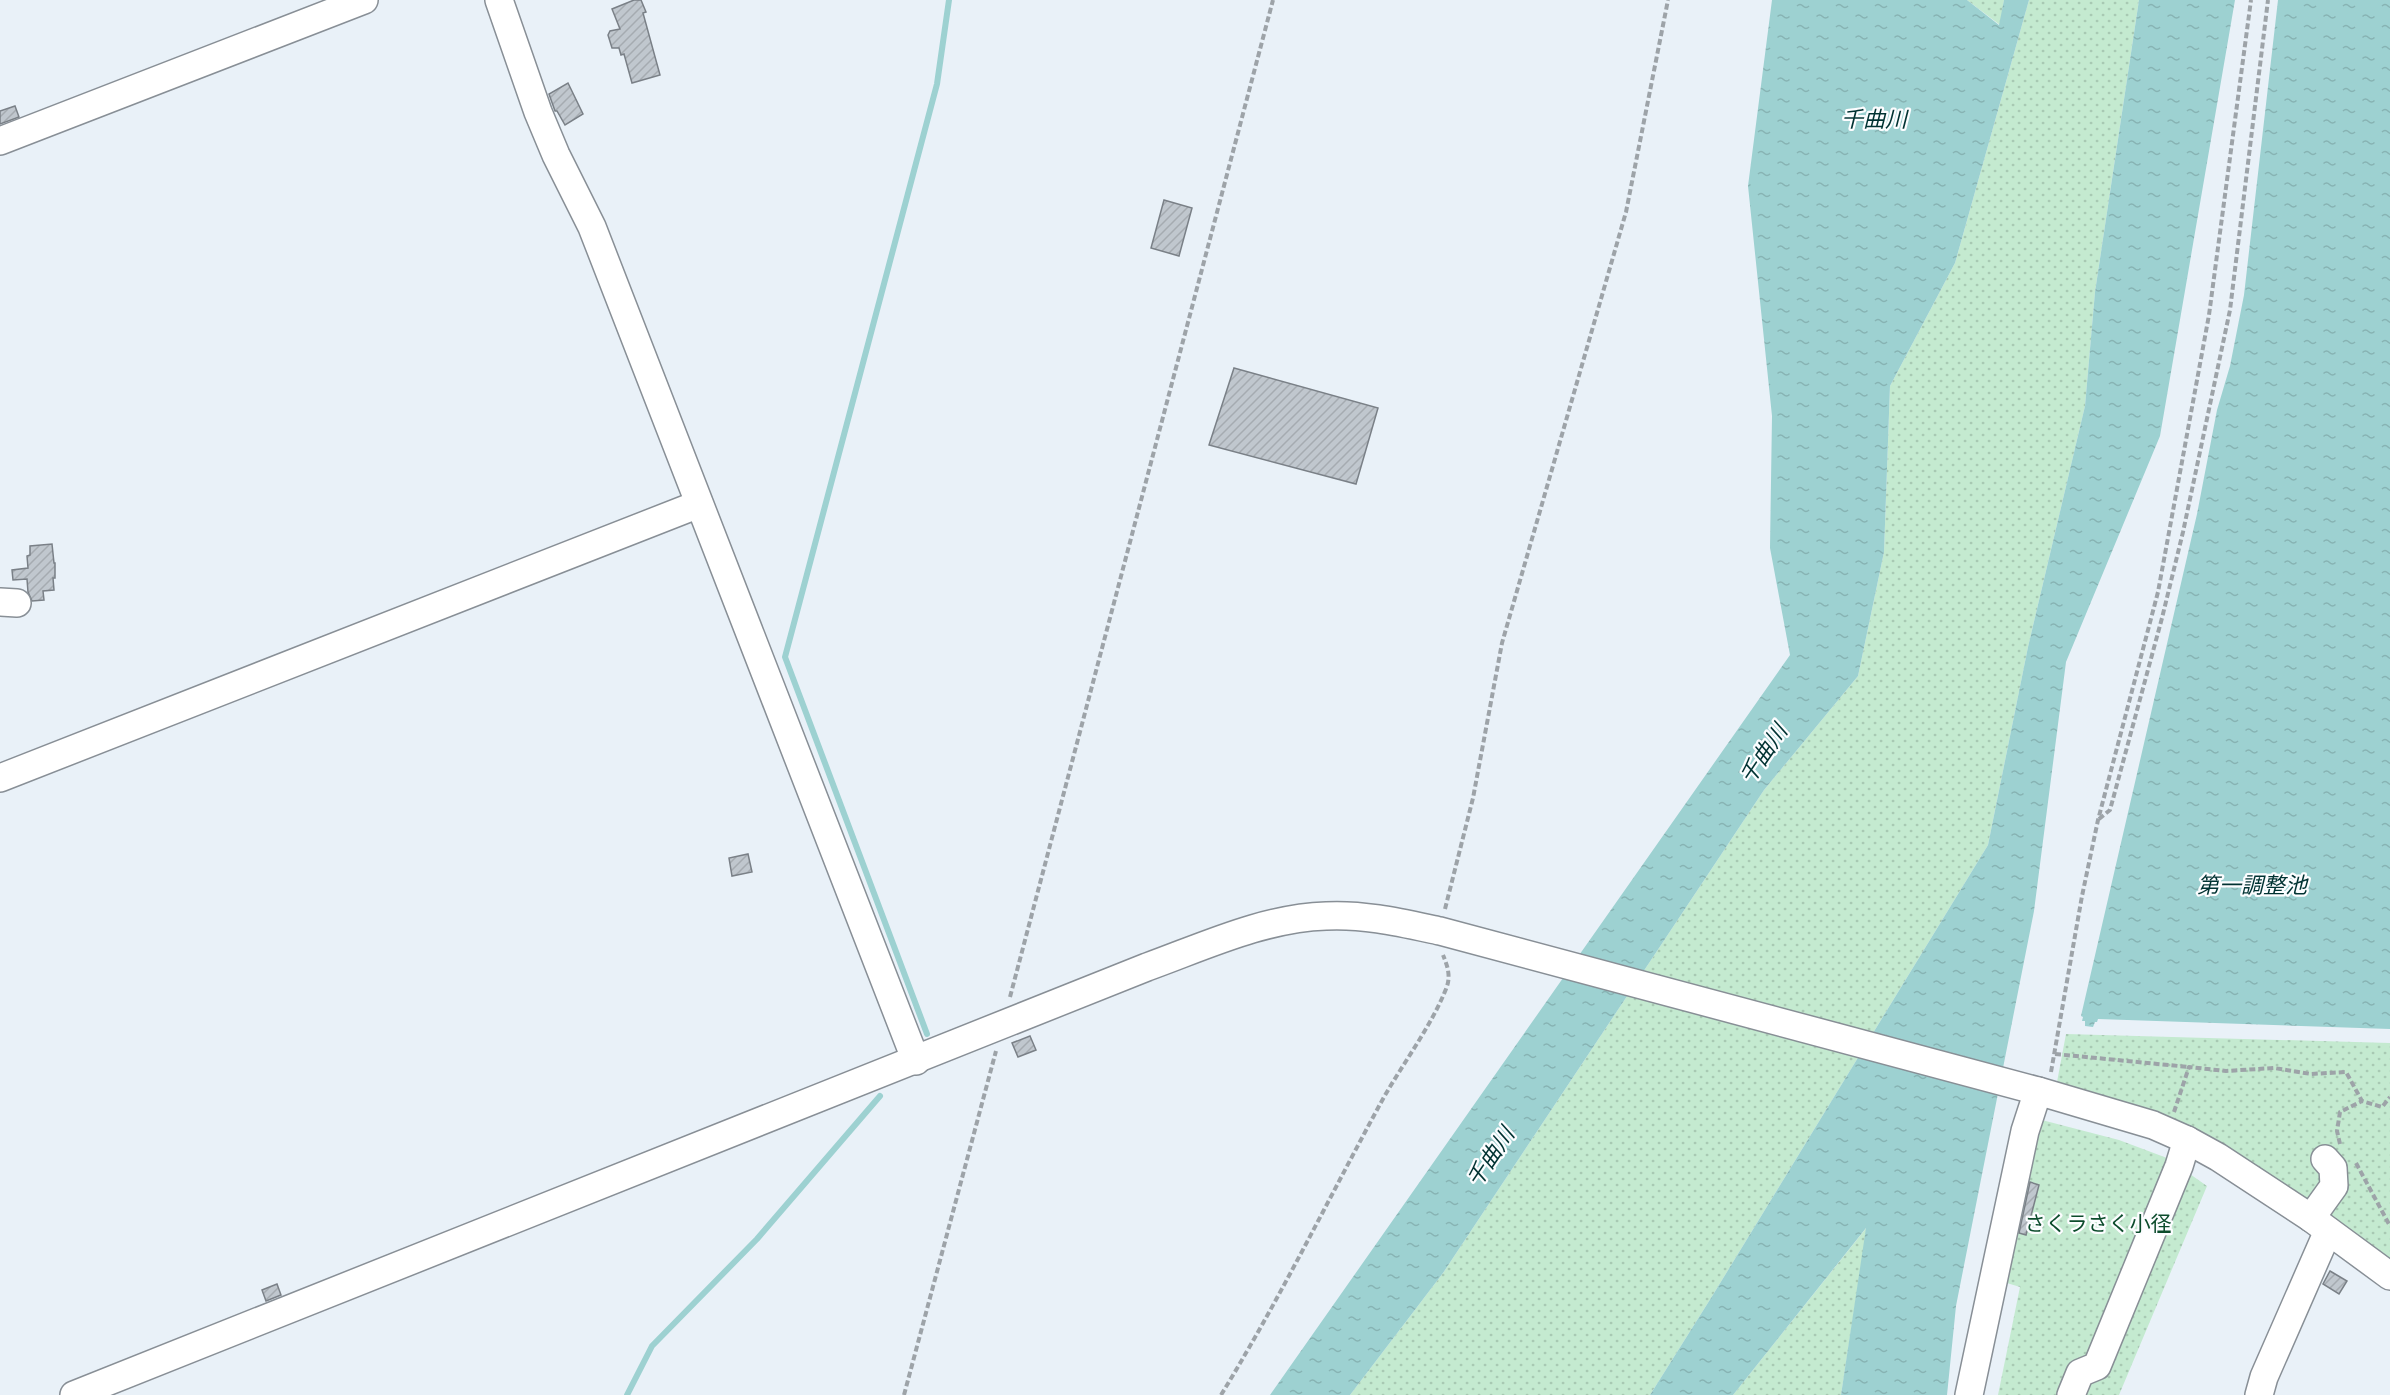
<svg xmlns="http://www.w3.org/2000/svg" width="2390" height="1395" font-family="Commissioner,'Noto Sans JP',sans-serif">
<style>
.green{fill:url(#green-dots)}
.water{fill:url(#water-ripples)}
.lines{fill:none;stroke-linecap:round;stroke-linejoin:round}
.stream{stroke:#9dd1d1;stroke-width:6}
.building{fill:url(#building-hatch);stroke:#7a8087;stroke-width:1.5}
.minor-casing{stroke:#888f96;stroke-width:30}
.path{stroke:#9da3a8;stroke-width:4;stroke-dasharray:6 3;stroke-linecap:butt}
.minor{stroke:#fff;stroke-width:27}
.labels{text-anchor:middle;stroke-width:4.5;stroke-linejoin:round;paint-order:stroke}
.park-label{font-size:21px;fill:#0c4c2c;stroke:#fcfdff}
.water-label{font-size:22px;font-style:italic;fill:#003232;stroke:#fcfdff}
</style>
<defs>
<pattern id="green-dots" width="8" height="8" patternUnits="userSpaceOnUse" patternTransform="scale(1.5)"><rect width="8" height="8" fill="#c4ead0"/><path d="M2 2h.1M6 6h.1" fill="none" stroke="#a8c9b3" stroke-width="1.8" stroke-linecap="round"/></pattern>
<pattern id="water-ripples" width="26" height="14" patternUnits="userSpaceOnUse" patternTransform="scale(1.5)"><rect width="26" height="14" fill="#9dd1d1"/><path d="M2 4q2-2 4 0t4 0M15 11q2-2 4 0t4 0" fill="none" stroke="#87b3b3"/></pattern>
<pattern id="building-hatch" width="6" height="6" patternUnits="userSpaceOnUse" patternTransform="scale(1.5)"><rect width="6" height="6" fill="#c0c7ce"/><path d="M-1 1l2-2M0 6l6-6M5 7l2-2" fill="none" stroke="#a5abb1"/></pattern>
</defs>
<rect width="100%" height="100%" fill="#e9f1f8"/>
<!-- green -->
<g class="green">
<path d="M1967,0H2004L2000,25Z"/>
<path d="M2029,0H2139L2095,292L2085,406L2028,647L1988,845L1711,1298L1650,1395H1350L1443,1273L1764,790L1858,676L1884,552L1890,386L1955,263Z"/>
<path d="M2066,1034L2390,1043V1265L2218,1140L2173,1118L2057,1082Z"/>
<path d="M2038,1119L2119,1140L2167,1158L2207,1186L2119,1395H1998L2020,1287L1997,1280Z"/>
<path d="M1867,1227L1841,1395H1733Z"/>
</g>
<!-- water -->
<g class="water">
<path d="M1772,0H1967L1999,25L2004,0H2029L1955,263L1890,386L1884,552L1858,676L1764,790L1443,1273L1350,1395H1270L1790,655L1770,548L1772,416L1748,186Z"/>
<path d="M2139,0H2235L2160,436L2066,662L2034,911L1956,1306L1947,1395H1841L1866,1228L1733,1395H1650L1711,1298L1988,845L2028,647L2085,406L2095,292Z"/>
<path d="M2278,0H2390V1029L2098,1019L2097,1022H2095L2093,1027L2085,1026V1021H2082L2083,1017L2081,1016L2197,514L2217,410L2230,366L2244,295Z"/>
</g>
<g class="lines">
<!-- stream -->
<g class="stream">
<path d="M927,1034L785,657L937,84L949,0"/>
<path d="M627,1395L652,1346L757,1239L880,1096"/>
</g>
</g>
<!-- building -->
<g class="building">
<path d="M634,0H641L646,12L643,13L660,75L632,83L624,54L621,55L619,48H612L608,35L610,31L620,29L612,9Z"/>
<path d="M568,83L583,114L565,125L557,111H555L549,94Z"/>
<path d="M15,106L19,117L0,124V111Z"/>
<path d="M1164,200L1192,208L1179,256L1151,248Z"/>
<path d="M1234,368L1378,408L1356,484L1209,445Z"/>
<path d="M52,544L54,563H55V578H53L54,590L43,591L44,600L32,601L28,592L27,579L13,580L12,570L28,568L27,556L30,555V546Z"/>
<path d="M748,854L752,872L732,876L729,858Z"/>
<path d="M1030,1036L1036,1050L1018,1057L1012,1043Z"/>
<path d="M2030,1182L2039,1185L2026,1235L2019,1233Z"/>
<path d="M2330,1271L2347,1281L2339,1294L2323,1284Z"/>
<path d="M277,1284L281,1295L266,1301L262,1290Z"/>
</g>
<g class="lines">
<defs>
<g id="minor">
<path d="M499,0L538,112L556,155L592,227L916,1061"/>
<path d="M0,141L364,0"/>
<path d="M0,602L17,603"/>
<path d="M0,778L699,504"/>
<path d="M2311,1218L2334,1186L2333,1168L2325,1159"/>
<path d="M74,1395L1147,967C1205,946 1264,918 1326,916C1365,914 1402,923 1440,931L2038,1091L2153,1125L2187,1140L2218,1157L2311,1218L2390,1276"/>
<path d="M1969,1395L2025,1131L2038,1091"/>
<path d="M2071,1395L2080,1373L2097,1366L2179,1166L2187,1140"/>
<path d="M2259,1395L2264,1377L2328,1231"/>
</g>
</defs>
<!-- minor casing -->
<use href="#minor" class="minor-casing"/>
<!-- path -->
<g class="path">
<path d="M2099,819L2110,810L2162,618L2183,532L2230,310L2268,0"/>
<path d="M1445,909L1473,798L1502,643L1626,212L1668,0"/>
<path d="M1010,997L1273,0"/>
<path d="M2055,1054L2189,1067"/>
<path d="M2051,1072L2082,896L2098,820L2158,592L2209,315L2251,0"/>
<path d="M2174,1112L2189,1067L2226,1071L2274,1068L2311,1074L2346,1072L2362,1101L2382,1107L2390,1097"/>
<path d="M2340,1144L2337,1131L2340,1112L2362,1101"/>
<path d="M2356,1163L2390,1226"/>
<path d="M904,1395L996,1051"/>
<path d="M1221,1395C1278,1302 1326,1204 1378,1108C1399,1068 1429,1031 1446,989C1451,977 1448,967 1443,955"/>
</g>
<!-- minor -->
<use href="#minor" class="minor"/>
</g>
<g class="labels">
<!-- park labels -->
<g class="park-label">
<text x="2098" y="1231">さくラさく小径</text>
</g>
<!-- water labels -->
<g class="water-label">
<text x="1874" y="127">千曲川</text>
<text transform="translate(1763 754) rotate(-56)" y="8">千曲川</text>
<text x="2252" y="893">第一調整池</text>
<text transform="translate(1490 1157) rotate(-56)" y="8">千曲川</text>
</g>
</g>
</svg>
